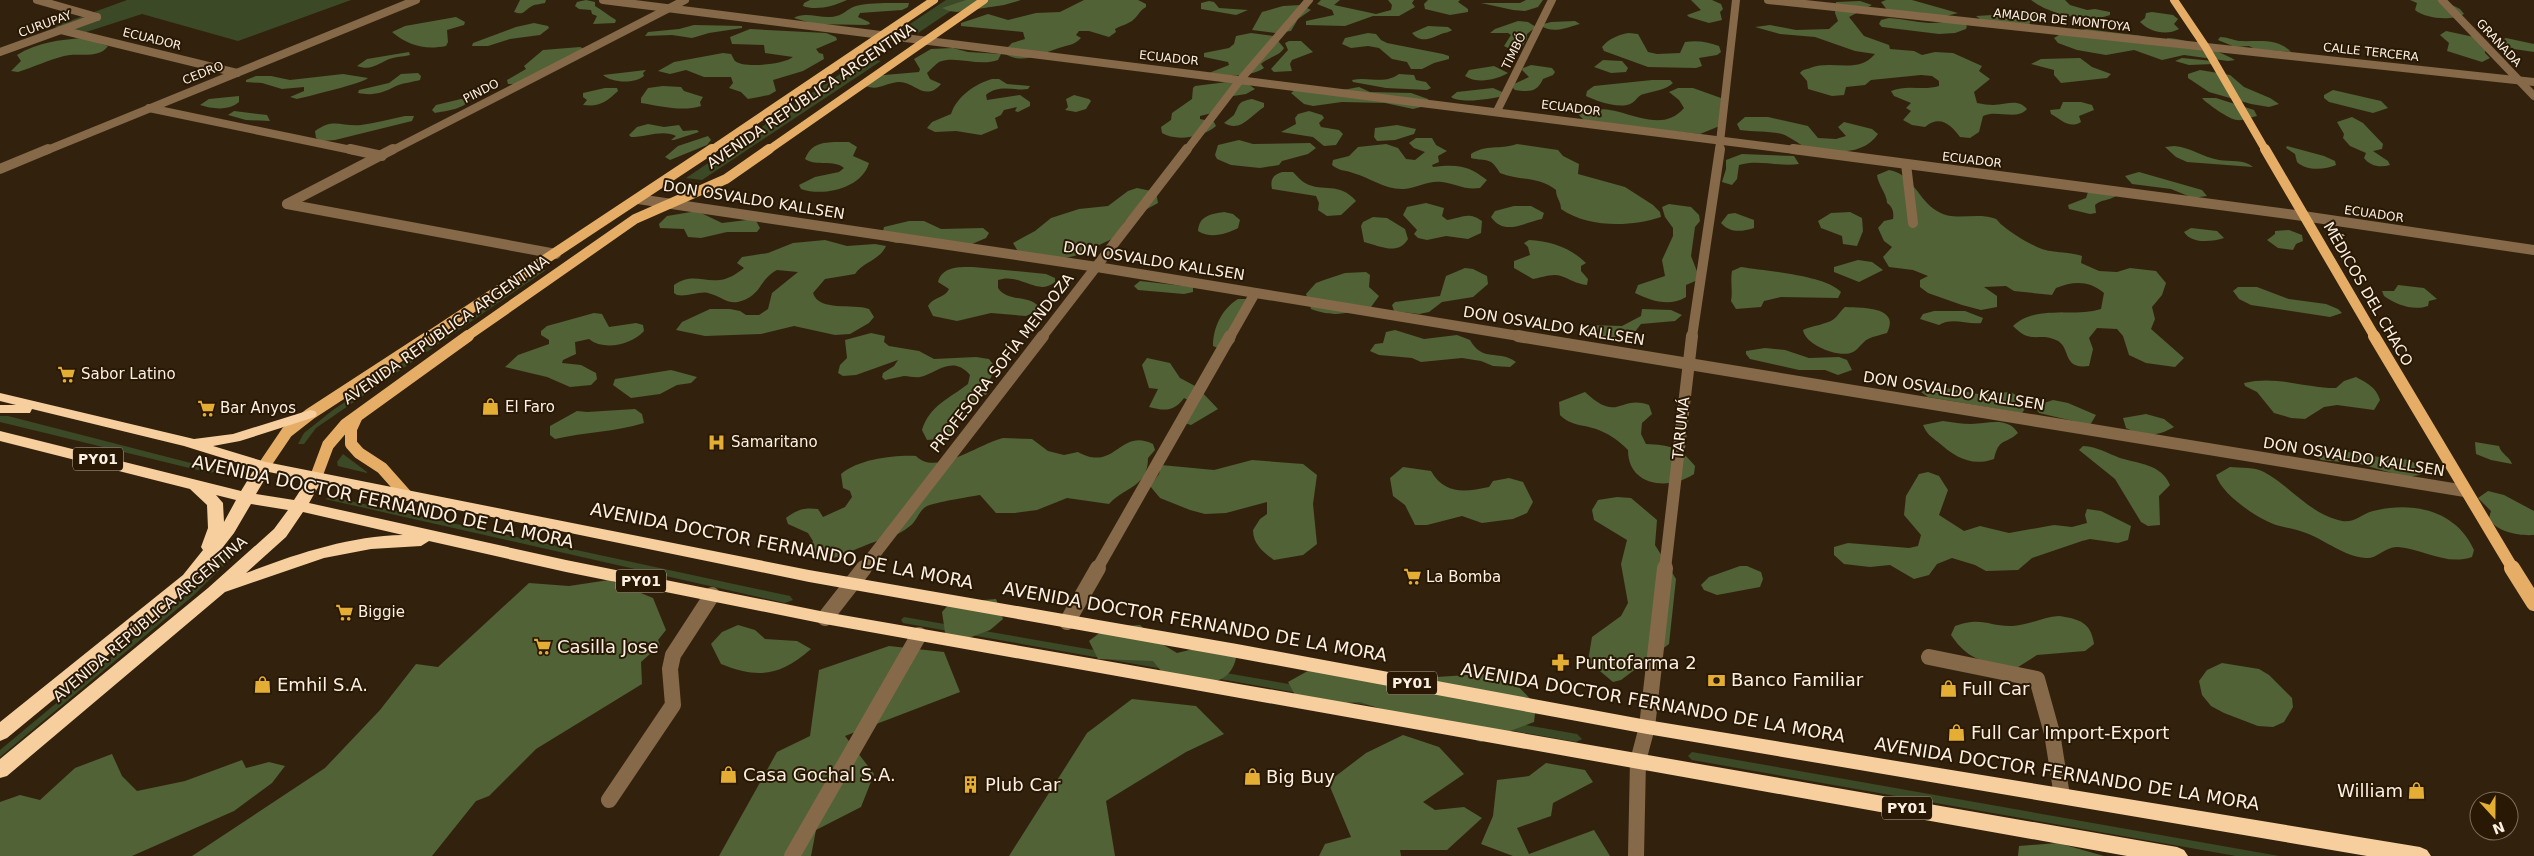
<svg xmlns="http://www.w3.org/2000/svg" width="2534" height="856" font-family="'DejaVu Sans',sans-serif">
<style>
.green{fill:#3b4926}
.forest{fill:#506236}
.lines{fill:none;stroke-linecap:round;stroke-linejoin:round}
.minor-far3{stroke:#856949;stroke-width:8}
.minor-far2{stroke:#856949;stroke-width:10}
.minor-far1{stroke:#856949;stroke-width:12}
.minor{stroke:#856949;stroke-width:16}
.major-far3{stroke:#e5ad66;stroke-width:8}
.major-far2{stroke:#e5ad66;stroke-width:10}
.major-far1{stroke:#e5ad66;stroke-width:12}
.major{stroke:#e5ad66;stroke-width:16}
.highway{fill:#f7ce9e;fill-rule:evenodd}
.labels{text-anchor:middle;stroke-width:4;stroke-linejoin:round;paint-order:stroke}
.far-street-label{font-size:12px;fill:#fbf0e3;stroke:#281804}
.shield{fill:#281804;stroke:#bcafa0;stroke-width:1}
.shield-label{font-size:14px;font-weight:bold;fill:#fbf0e3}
.street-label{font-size:15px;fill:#fbf0e3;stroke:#281804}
.poi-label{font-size:15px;fill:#fbf0e3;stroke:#281804;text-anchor:start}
.near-street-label{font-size:18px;fill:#fbf0e3;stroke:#281804}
.near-poi-label{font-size:18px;fill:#fbf0e3;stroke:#281804;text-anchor:start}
</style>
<rect width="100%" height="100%" fill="#32220d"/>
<!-- green -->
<g class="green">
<path d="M127,0H351L238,41L142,14L83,33L53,27Z"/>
<path d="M946,0H967L918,33L901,30Z"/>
<path d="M864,58L881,61L702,180L686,178Z"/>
<path d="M542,270H546L316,428L304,444H298L304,433L333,410Z"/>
<path d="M0,416H8L218,470L210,473L0,422Z"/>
<path d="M343,454L367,472V473L338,466L337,462Z"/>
<path d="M331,497L790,596L793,600L785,603L325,499Z"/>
<path d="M235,546H240L241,548L194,595L0,757V750L190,592Z"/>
<path d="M904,617L1577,734L1582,739L1576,742L903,623L901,620Z"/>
<path d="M1692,752L2279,856H2236L1692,760L1688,756Z"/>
</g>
<!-- forest -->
<g class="forest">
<path d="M520,0H546L545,3C542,4 536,4 532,6C524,10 525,16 514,12Z"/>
<path d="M586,0L595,2V6C603,11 608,15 616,20L615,23L593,24L597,16L592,14L591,10L579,9L575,6L577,2Z"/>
<path d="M810,0H847C834,6 816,11 803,6L804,3Z"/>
<path d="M966,0H1021L1004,5L957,12L949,11L942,8Z"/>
<path d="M1084,0H1138L1146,4V7C1139,11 1139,15 1134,19C1130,24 1121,25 1115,29L1116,32L1109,37L1089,31H1079L1076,35L1081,38C1074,46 1066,45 1056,49C1040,54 1025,64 1007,55L1005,50L1012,43L1025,39L1023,32L961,26V23L988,14L1008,20L1036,13L1060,12Z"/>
<path d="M1321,0H1340L1334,5L1376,14L1391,10L1392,5L1388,0H1414L1412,3L1415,7L1399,16H1373L1345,26L1306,25V21L1334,15L1332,10L1317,4Z"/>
<path d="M1428,0H1460L1458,2L1468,9V12L1450,15L1425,9L1424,4Z"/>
<path d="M1526,0H1543L1538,7L1525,11L1513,10L1481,3H1520Z"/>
<path d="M1691,0H1712L1721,4L1723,9L1720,12L1722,20L1709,23L1689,17L1687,15L1701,10Z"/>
<path d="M1886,0H1912L1958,13L1938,18C1919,8 1907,16 1888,11L1881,2Z"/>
<path d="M2031,0H2065L2070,5L2087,10L2095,9L2110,12V15C2088,23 2050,15 2031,0Z"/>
<path d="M2410,0H2446L2444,1L2460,9L2464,14C2452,21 2426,19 2415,10L2417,3Z"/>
<path d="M1209,1L1214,2L1219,8L1248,10L1236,15L1201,9V3Z"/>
<path d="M1836,2L1860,1L1872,5L1849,17L1864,36L1889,45L1890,49L1914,51L1922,55L1935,52L1953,53L1982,66L1979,71L1990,79L1974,92L1977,103C1983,104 1988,105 1993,105C2007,105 2017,98 2027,109C2017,121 1997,109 1983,116L1979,132L1970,138L1960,137C1950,124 1940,115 1925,127L1912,125L1903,120L1911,111L1906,108L1911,103L1894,96L1891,91C1907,84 1923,91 1939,86V81L1932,76L1921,75L1871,80L1865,85L1846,87L1844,95L1832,96L1808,89L1807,81L1800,73C1803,69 1805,70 1810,68C1833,59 1857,75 1875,54L1855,51L1815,37L1780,34L1755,27L1770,25L1796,30L1829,29L1838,21L1835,13Z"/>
<path d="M894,3H909L908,7L902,10L860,13L858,17L869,22L870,24L866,25L814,24L794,18C803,12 817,17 828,17C844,17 844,10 856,6C867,3 882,3 894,3Z"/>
<path d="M1301,5L1311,10L1298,19L1291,31L1275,33L1252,30L1262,12L1283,6Z"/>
<path d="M2022,10L2041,16L2031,20L2029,25L1983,21L1976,16L2008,14Z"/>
<path d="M2152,12L2173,15L2178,19L2174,24L2179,29C2166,36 2150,32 2140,22L2145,18L2146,13Z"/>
<path d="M456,17L465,22L464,25L447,30L448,42L446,46C425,50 409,46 392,32L405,26Z"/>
<path d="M1889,18C1903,19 1915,22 1929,23C1942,24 1955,17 1967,26L1966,29L1955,33L1939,34L1882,27L1879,24L1881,20Z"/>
<path d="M1518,21L1528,22L1536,27L1527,34V39L1521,48L1510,49L1504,46L1511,35L1508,33H1490L1495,29Z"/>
<path d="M1575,21L1580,24C1567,27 1553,35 1540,25L1551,22Z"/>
<path d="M534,23L548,26L549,28L540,35L510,39L488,46H472L473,43L516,27Z"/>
<path d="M694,25L742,26V28L709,33L692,38L672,35L645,36L648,32L679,29Z"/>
<path d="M1428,26L1448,27L1452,30C1448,33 1446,32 1441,34C1432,38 1421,44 1412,33Z"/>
<path d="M750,29L826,33L836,37L837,40L816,49L819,53L823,54L824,59L803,71L773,80L776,91L769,95L748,99L741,92L729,88L733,83L731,77H704L686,70L670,74L658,71L674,62L723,53L731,54C732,55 734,60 735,61C744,69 785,64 793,57L765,53L764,45L732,44L730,37Z"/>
<path d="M2086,29L2143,36L2168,44L2167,38C2187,39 2217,50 2235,60L2228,61L2184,55L2162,60L2134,50L2106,55L2077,50L2058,43L2054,38L2059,35Z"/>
<path d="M2446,31L2474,37L2485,48V53L2490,58L2482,62L2447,51L2449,43L2440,35Z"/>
<path d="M1251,33L1274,36L1284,48C1280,56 1268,57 1261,64L1264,68C1247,79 1227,75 1209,73L1229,65L1228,62L1204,57V53L1229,48L1234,44L1236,36Z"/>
<path d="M1368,33L1376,34L1381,40L1387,43L1443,54L1449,56V59L1434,63L1422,69H1411L1407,62L1392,59L1379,48L1368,46L1351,48L1342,44L1345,38Z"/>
<path d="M1629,33L1638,34L1648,52L1657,54L1680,53L1685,42C1698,40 1707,42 1719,46L1721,52L1717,55L1699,58L1702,66L1696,68L1648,67L1604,51L1602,47C1608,39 1620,34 1629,33Z"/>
<path d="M2220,37C2227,37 2233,40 2239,41C2259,42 2277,37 2291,52L2255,49L2249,46L2235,47L2218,40Z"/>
<path d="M83,38L108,46C98,60 78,52 64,56C48,60 34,67 18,72L11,71L21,61L17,55C38,42 59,40 83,38Z"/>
<path d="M2506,38L2534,44V52L2514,49L2506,46L2500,41Z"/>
<path d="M1289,41H1301L1313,52L1292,60L1290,64L1292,71L1274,72L1271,69L1288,50L1285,43Z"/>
<path d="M580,47L587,50L523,84H508L507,80L526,69L524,66L543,50Z"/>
<path d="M953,48L968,52L1001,54L998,60C979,67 955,55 939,62C935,65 930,70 927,73L930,79L941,84C925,103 913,80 898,82C886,83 878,91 866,86L873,76L919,72L920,69L914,59L931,49Z"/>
<path d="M409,52L410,55C404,57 399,56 393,58C380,61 373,72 357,66L367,59Z"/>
<path d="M2080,58L2092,67L2111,74L2107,78L2061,83L2054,75V70L2031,64L2041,59Z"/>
<path d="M2182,58L2213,61L2214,64L2189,65L2175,61Z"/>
<path d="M1603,60L1622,61L1628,68L1626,72L1611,73L1594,67Z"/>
<path d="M1531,65L1552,68L1555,72L1553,75L1543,79C1537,92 1530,92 1515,90L1513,88L1514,84L1529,77L1522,70L1523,68Z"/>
<path d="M1494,66L1508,73C1496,80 1477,84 1465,76L1469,70Z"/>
<path d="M646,70L643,73L644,76C634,84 612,83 603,75Z"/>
<path d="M2200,70L2230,75L2244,87L2270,98L2279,104L2269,107L2251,104L2209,92L2188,78V74Z"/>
<path d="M418,73L421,76L420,80C413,82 403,83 396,86C383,93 373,96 358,93L359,90L389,83L401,74Z"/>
<path d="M343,74L368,78C364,83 309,96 297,99L290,97L304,91V87L282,89L262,83L246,82V80L256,76H271L290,80Z"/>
<path d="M1399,74L1414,75L1416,80L1426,82L1431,88L1427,90L1386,88L1353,82L1352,80C1368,76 1385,85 1399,74Z"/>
<path d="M992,79H999L1007,84L1030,86L1028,89C1013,91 999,84 986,95L987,100L1020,95L1030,102V106L1018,112L1015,111L1017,107L1004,110L1001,115L995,118L998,128L981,135L956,131L935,132L927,128L932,122L951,114C957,96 975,84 992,79Z"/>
<path d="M1652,80H1670L1673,83C1666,90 1654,91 1644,94C1638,95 1637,100 1632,103C1620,110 1597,101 1586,96L1587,91L1594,86Z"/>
<path d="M1235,81L1248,84L1255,89L1246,94L1227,97L1220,111L1200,116V119L1214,122L1216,126C1204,137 1176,142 1162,133L1161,127L1171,120L1172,113L1192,99L1193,88L1195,86Z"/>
<path d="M663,86L681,87L684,91L703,97L700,102L701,106C682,112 660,106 641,103V98L648,88Z"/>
<path d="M1300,86L1332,92L1359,87L1370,92L1411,93L1428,99L1429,105L1413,109L1385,103L1342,102L1313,106L1304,104L1291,93Z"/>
<path d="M605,88H617L618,91C606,102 600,107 583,105L587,100L583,97V93Z"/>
<path d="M1493,88L1502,92L1503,96C1491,99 1461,104 1451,97L1457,92Z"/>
<path d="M1678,88H1693L1721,98L1722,125L1700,134L1586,122L1577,113C1584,111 1592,109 1600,109C1628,109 1661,135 1684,108L1679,100L1669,92Z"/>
<path d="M2333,90L2381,101L2388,108L2373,113L2329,102L2324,98V95Z"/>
<path d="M1074,95L1089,99L1091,101L1086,109L1076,112L1065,110L1068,107L1066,99Z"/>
<path d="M239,96V102C229,111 212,109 200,105L209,99Z"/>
<path d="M2202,98H2216L2254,110L2257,116C2251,117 2243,121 2237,120C2230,120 2206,103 2202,98Z"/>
<path d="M461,99L470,100C464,109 445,111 435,113L432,110L436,105Z"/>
<path d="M1252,99L1264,103V107C1251,115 1241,133 1224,123L1234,115C1240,104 1237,102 1252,99Z"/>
<path d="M2063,102H2081L2092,105L2094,110L2079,116L2081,122C2069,129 2062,120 2051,114L2050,110L2060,109Z"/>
<path d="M234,111L267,115L270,121L246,120L228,115Z"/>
<path d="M1309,111L1322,115L1324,118L1319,123L1321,127L1339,130L1343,134L1336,145L1324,146L1313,137L1281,132L1296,124L1295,118L1298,114Z"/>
<path d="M405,116H414L412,121L335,140L322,141L316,138L315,131C334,117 341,127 361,125C375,123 390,119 405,116Z"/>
<path d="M1745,117H1768L1808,126L1818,138L1836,139L1846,136L1838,127L1844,122L1872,129L1878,134C1864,156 1829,154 1806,147C1798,144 1791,137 1782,134C1769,131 1753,132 1740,130L1737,124Z"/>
<path d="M2352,117L2363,123L2383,144L2382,149L2373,151L2388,161L2390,165C2380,168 2370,166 2364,158L2366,153L2350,146L2343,138L2344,134L2337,122Z"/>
<path d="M648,124L664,127L679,125L683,131L697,130L699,132L674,140H671L676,136C664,129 645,137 631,137L629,135L637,127Z"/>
<path d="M1397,125L1416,129L1414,134L1395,140L1377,141L1374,137L1375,128Z"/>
<path d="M708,136L711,140L707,145L670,160L665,157L678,146Z"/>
<path d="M1416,138H1432L1436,145L1447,151L1438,156L1439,162L1432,165L1433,167C1457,164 1468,165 1487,180L1480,188C1463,190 1457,184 1442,182C1429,180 1417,188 1404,189C1385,190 1371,178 1353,173C1345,170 1339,171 1332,165L1333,160L1349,156L1358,147L1386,144L1398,148L1406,159L1415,160L1425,152L1414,148L1409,143Z"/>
<path d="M1239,140L1253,144L1310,143L1316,148L1308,154L1282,161L1279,165L1260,168L1231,165L1217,159L1215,155L1218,145Z"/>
<path d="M834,142H849L857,147L853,156L869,163C862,188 824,197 801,189L799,185L815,177L839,172L844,168C834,159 816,167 805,159C811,145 819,143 834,142Z"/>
<path d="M1517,144L1558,150L1563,156L1579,164L1578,174L1625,187L1653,205L1660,212L1661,217C1631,227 1588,228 1561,209C1561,201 1556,198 1556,190C1539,176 1519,181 1500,173C1490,156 1487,162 1471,158V154C1486,144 1499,150 1517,144Z"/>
<path d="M2174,146C2190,147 2202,157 2219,160C2230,162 2244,159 2253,167L2187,162L2176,157L2165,147Z"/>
<path d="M2287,146L2324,156L2335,161L2336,165C2325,170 2306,171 2297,162L2295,154L2286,148Z"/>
<path d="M1742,154L1794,156L1799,164C1779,167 1759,159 1739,165L1737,179L1732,185L1722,182L1726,169V160Z"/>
<path d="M1889,170C1913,174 1918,200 1937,211C1954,222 1975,212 1993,218C1998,219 1998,222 2002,225C2011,233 2026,242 2037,247C2052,254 2068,251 2082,256L2081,263L2099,271L2117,272L2130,268L2156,271L2166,283L2162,295L2152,307L2155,319L2151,329L2184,358L2175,367L2146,363L2129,355L2123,336L2117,329L2097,328L2089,338L2093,349L2089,366C2061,370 2072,347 2056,340C2038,332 2031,345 2013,326C2035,304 2074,318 2101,309L2104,293C2089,280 2073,281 2056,288L2052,295L2014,291L2006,286L1984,287L1997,296V307L1981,310L1962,305L1928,293L1920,287V280L1928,276L1913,270L1889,267L1883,257L1892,247L1884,241L1878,228L1884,221L1893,219C1894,213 1893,207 1887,203C1887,194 1878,185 1877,175Z"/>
<path d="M1282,172H1293C1297,176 1301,181 1305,183C1323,193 1339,181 1356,201L1341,215L1327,216L1318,210L1319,203L1316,196L1272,189C1270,179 1273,175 1282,172Z"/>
<path d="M2139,172L2202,190L2207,196L2193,198L2171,189L2132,184L2125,176Z"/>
<path d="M1137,188L1156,192L1158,203L1125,221L1114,238L1078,255L1061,259L1020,255L1013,243L1035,231L1051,218L1079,209L1108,206L1128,191Z"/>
<path d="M2088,192L2116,196C2108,201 2102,199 2095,205L2096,213L2090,214L2069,209L2068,205L2086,198Z"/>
<path d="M1426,203L1444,208L1442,216L1447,220C1462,218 1468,211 1482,221L1481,233L1468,239L1446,236L1427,240L1418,238L1414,234L1417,230L1403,215L1407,207Z"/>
<path d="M1669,204L1691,207L1699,215L1700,221L1695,227L1691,256L1700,279L1686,285V297C1670,307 1651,301 1635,293L1638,285L1665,276L1662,260L1673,236V228L1665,217L1662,207Z"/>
<path d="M1514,206H1531L1544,213L1542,219C1523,223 1504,236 1491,217L1495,211Z"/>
<path d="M697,211L722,223L755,219L760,228L757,232H727L701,238L688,237L684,229L660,228L659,224L667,216Z"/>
<path d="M1224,212L1233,214L1240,220L1238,228C1226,234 1211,239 1198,231C1199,216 1210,214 1224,212Z"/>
<path d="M1850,212L1862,218L1863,231L1857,246L1843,244L1842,236L1821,228L1818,221L1831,213Z"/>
<path d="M1735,213L1754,220V228C1741,232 1730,233 1721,223L1728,214Z"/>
<path d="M1373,217L1387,218L1405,229L1408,239C1398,256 1380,246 1364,242L1361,226L1363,222Z"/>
<path d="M909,221H924L941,229L983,228L989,233L986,238L972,244L896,243L881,239L884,227Z"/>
<path d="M2191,228L2217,231L2224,238C2212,242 2191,244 2184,232Z"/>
<path d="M2289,230L2302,235L2303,241L2296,244L2293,250L2278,248L2267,240L2275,234V231Z"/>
<path d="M825,240L847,246L875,244L886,246C880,260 863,262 855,274L825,279L813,293C819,312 852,303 869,309L874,317L869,323L850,334L835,335L794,326L761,334L705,336L676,330L682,322L710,309H730L740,311L746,315H759L768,309L772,293L798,272L777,270C762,278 762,289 750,297C730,309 724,297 708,293C699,291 687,297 677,295L674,293V285C692,273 701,282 720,280C729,279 736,274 744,268L737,263L742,257L768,253L793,243Z"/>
<path d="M1529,240C1551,241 1571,248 1586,263L1581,266V271L1588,279L1587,285C1576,284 1570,279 1561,276C1552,273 1541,278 1533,279L1514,268V261L1530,255L1528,247L1524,243Z"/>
<path d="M1858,260L1872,262L1883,270L1859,282L1834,272V267Z"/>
<path d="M973,267L1046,274L1055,278V282C1037,297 1020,272 998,280V288C1008,303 1029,294 1039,307L1037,311L1026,316L991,313L957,321L933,316L928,306C933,297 945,298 949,289L938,282C942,266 960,267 973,267Z"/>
<path d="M1741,267C1765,271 1825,275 1841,292L1838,298L1781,297L1764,301L1761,307L1736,309L1731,301C1733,290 1730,282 1732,271Z"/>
<path d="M1465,268L1473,269L1487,276L1488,284L1473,297L1442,302L1429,312L1419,314L1394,311L1392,305L1395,302L1440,296L1446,276Z"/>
<path d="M1366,272L1370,275L1369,287L1379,296L1371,307C1347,313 1335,318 1311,309L1306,294L1316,283L1324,280L1345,273Z"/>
<path d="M1140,281L1193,287V292L1184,294L1138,290L1134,286Z"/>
<path d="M2398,285L2424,288L2437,299L2429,301L2428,306C2413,311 2397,305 2384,296L2382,291H2394Z"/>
<path d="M2238,287H2257L2289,299L2326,304L2338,309L2342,313L2330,317L2251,305L2239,299L2233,291Z"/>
<path d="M1238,299H1252L1234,333L1235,341L1230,347L1220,349L1213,346C1213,327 1222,309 1238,299Z"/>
<path d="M1845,307C1861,308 1901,306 1887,333C1881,335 1874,336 1868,339C1862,342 1859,349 1853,352C1840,359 1805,345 1803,330C1811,326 1828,324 1834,319C1838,316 1841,310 1845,307Z"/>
<path d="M1642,309L1671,310L1682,315L1675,321L1641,324L1630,338L1614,341L1587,332L1588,325L1622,326L1641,316Z"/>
<path d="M1934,311H1965L1983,318L1981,323C1967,325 1952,317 1939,325L1920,319L1923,314Z"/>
<path d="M594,313L602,314L609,327L636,323L643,325L644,331C631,345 604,351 589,339L575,342L576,354L563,360L562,363L581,365L596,373L597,379L591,385L570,387L547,377L505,367L518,355L549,344V340L541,335V331L547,326Z"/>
<path d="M1395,330L1424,339L1457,335L1470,340C1483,363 1498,349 1516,362L1510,367L1493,366L1481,361L1462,358L1421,362L1412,358L1379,355L1370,351L1375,344L1383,343L1386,332Z"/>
<path d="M871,333L885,336L884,342L889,346L919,351L934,359L976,357L989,359L996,368L989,381L987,394L974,402L959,419L947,426L949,429H954L949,438L927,440L922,430C929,406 950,398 968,384L970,375C952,354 936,374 920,377C914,378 910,376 904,376C898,377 891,379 885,380L882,377L883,373L894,366L898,360L856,375L843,376L838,373L840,365L847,358L845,340Z"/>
<path d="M1765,348L1785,350L1809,358L1839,357L1847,360L1852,370L1838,375L1825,370H1799L1750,359L1746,354V351Z"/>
<path d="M1147,358L1170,363L1180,378L1197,387L1218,409L1191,425L1181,422L1190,401L1184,398C1174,412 1164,411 1149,407L1158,389L1149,388L1142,365Z"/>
<path d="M671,370L697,377L691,383L677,385L660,394L631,398L613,385L615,379Z"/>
<path d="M2356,377C2367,383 2376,387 2380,400L2374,410L2337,405L2324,407L2305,419L2291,418L2274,413L2257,392L2245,386L2244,383C2276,375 2304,388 2336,388L2344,381Z"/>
<path d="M1935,386L1978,394L2011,392L2025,401L2026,407L2022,413L1928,397L1921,392Z"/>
<path d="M1585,392C1619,424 1619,394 1649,405L1652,414L1642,423L1641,434L1646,444C1670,445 1680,447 1695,466L1694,474C1668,491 1628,486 1628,450C1620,442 1611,435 1601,431C1586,424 1571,427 1560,415L1559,402Z"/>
<path d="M2053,400L2068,403L2096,415L2090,425L2039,413L2037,410L2038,405Z"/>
<path d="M635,409L642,414L644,423C615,432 585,432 555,439L550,435V426L577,411L587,412Z"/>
<path d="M2146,414L2164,419L2174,427C2157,437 2143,437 2126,428L2123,418Z"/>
<path d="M1943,421C1952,422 1962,424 1971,424C1988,424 2007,416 2018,433C2005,445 1999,437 1994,459C1971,467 1955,457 1938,442C1931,437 1926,433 1923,425Z"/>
<path d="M1003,438L1032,439L1048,451L1064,455L1078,452C1115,473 1120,427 1153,444L1155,450L1148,458C1148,487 1126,486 1109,504L1067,498L1037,510L1015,513H996L980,495C972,496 933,503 927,506C919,510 917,521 910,526C896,538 880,539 864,546C848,552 838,559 820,560L809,550L813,541L808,533L788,524L786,518C796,510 804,507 818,509L823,517L845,507L852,497L850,491L843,488L841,474C859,459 894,455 916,456C936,477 980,443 1003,438Z"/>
<path d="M2475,442L2499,446C2501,454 2510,457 2512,464L2491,460L2476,454Z"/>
<path d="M2083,446C2098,447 2107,453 2120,458C2140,464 2161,464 2170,485L2159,496L2160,525L2148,526L2141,522L2115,479L2079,450Z"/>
<path d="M2316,449C2338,450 2358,453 2379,457C2400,460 2405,455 2424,469L2420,475L2406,477L2360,464L2321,460L2312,453Z"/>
<path d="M1252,460L1303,464L1317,475L1313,504L1317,544L1303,555L1274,560C1263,552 1253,544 1253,530L1260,519L1267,514V502L1226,513L1205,514L1190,510L1160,498L1150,486L1159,474L1161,465L1214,470Z"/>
<path d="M1403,467L1431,471C1445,495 1465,492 1489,487L1493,481L1509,478L1523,482L1533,502L1527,513L1513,519L1482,523L1462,516L1427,525H1415L1405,505L1393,496L1390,478Z"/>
<path d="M2230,467C2240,468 2256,467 2264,472C2290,486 2308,512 2338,520C2353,525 2359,515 2373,511C2413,501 2456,510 2474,550L2472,557C2446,566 2424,549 2398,547C2386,546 2377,559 2366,558C2343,556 2327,541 2306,533C2296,529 2286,528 2276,525C2258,519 2221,494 2216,475Z"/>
<path d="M1928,472L1939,476L1948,490L1939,515L1964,531L1980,526L2009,533L2054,525L2072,527L2087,523L2085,515L2087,509L2101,511L2131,526L2128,540L2118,543L2090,539L2082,541L2032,558L2018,570L1986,571L1975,565L1952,558L1937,564L1929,575L1914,579L1890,565L1870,567L1844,564L1834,555V547L1848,543L1909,548L1918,546L1921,535L1904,515L1906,496L1919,474Z"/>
<path d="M2488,491L2504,495L2534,511V535C2520,536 2495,532 2489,518L2491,511L2478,498Z"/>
<path d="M1617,497L1631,498L1657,520L1655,545L1676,579L1669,644L1621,680L1613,682L1588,661L1592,637L1621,616L1628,603L1621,564L1627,540L1594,520L1592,510L1598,500Z"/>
<path d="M1740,566H1747L1761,572L1763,579L1760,587L1717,595L1704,590L1701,585L1709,577Z"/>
<path d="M609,580L653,598L666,630L658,640L660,645L641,662L642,684L536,749L489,796L476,801L432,856H192L325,768L380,710L416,664L438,667L529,583L569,586Z"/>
<path d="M996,599L1003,619L990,630L947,646L942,612L950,603Z"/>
<path d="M2059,616C2079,619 2091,622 2094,644L2085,651L2037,655L2015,669C1986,662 1969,662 1951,635L1955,626C1983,616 1989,627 2013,626C2029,625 2043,617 2059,616Z"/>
<path d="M738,625L755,630L765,639L797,641L811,649C780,676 759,679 721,664L711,644L722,632Z"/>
<path d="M1140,625L1157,641L1177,653L1210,645L1237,652C1233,691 1197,684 1169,681L1153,661L1098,659L1089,641L1107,627Z"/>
<path d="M889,646L944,652L960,692L845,736L874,774L861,807L816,830L811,856H719L777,752L810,736L819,670Z"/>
<path d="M2222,663L2259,669L2269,675L2292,698L2293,707L2284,722L2273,727L2258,726L2224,713L2211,706L2202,695L2199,681L2207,670Z"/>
<path d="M1313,668L1388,680L1484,674L1517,685L1536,705L1534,722L1481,742L1360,702L1301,706L1288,682Z"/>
<path d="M1132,699L1196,706L1224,734L1186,752L1106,801L1115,856H1009L1087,733Z"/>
<path d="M1403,735L1439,747L1464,774L1423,802L1435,810L1464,807L1482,818L1447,850H1400L1401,856H1319L1325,844L1351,837L1328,782L1366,753Z"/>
<path d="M112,754L122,776L137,791L185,781L242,760L246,768L269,762L285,766L272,783L234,811L132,856H0V802L20,795L40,800L75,768Z"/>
<path d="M1546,763L1585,770L1593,782L1553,803L1551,816L1517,828L1529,854L1594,830L1610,856H1513L1481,844L1493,816L1497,780L1529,776Z"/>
<path d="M2058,843L2104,856H2018L2019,846Z"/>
</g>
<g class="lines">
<!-- minor-far3 -->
<g class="minor-far3">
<path d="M37,0L97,17"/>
<path d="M603,0C1003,53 1403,98 1803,151"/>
<path d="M1768,0L2534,82"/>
<path d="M2442,0L2534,96"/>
<path d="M61,30L237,73"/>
<path d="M0,52L97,17"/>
<path d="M149,108L356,151"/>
<path d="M1497,111L1552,0"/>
<path d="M45,151L416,0"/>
<path d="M391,151L685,0"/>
<path d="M1186,151L1241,79L1309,0"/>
<path d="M1719,151L1736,0"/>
</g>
<!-- minor-far2 -->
<g class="minor-far2">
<path d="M350,149L382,156"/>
<path d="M1793,149L2303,216L2534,250"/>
<path d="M1906,164L1913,223"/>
<path d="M0,169L48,149"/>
<path d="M638,199L1097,267L1525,337"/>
<path d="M287,204L393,149"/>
<path d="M287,204L556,254"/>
<path d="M1042,337L1187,149"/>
<path d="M1230,337L1255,293"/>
<path d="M1692,337L1720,149"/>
</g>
<!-- minor-far1 -->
<g class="minor-far1">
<path d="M1518,336L2465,491"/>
<path d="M863,569L1043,336"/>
<path d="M1097,569L1230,336"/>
<path d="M1665,569L1692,336"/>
</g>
<!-- minor -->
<g class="minor">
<path d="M825,618L864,568"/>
<path d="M1067,622L1098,568"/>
<path d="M1929,657L2037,679L2052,733L2062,796"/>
<path d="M609,800L673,705L670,669L673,655L712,595"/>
<path d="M792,856L919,635"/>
<path d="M1636,856L1638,761L1647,727L1665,568"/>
</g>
<!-- major-far3 -->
<g class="major-far3">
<path d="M2174,0L2205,46L2266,151"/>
<path d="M710,151L934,0"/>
<path d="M767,151L984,0"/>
</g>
<!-- major-far2 -->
<g class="major-far2">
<path d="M2265,149L2375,337"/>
<path d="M428,337L712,149"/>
<path d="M466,337L635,219L726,179L769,149"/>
</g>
<!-- major-far1 -->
<g class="major-far1">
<path d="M2374,336L2513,569"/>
<path d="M356,418L351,429V444L359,453L382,468L406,495"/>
<path d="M264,466L287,432L310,414L430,336"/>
<path d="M316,477L328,445L346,424L468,336"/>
</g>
<!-- major -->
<path class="major" d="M2512,568L2534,603"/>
<!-- highway -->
<path class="highway" d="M0,393L194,439L233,434L310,410L315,411L317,414L315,417L240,441L213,446L266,462L809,570L1237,644L1647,720L2420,847L2427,850L2431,856H2367L1647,734L1237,658L809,582L321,482L309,503L566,560L825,612L2177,847L2184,850L2188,856H2127L825,624L566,572L429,541L421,546L371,549L324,558L225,592L7,776L0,778V759L208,588L274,529L288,510L251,504L234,533L195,583L7,738L0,741V722L183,575L203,550L201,547L208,528L207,505L190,489L0,441V431L241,491L255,468L184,446L32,409L30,413H0V405H16L0,401ZM269,472L307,480L294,500L256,494ZM216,495L236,500L224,522L223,503ZM303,512L403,535C349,536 296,554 246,573L286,537Z"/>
</g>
<!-- icons -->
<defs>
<symbol id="supermarket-bare" viewBox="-9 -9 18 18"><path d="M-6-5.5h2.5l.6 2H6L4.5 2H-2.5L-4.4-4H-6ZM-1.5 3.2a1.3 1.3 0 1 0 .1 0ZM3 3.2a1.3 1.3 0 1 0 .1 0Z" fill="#e4ae35" stroke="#281804" stroke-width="2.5" paint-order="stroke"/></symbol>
<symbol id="shop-bare" viewBox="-9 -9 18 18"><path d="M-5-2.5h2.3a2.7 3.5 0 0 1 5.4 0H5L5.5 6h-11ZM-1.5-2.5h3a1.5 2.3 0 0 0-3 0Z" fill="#e4ae35" stroke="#281804" stroke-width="2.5" paint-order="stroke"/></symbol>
<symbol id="hospital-bare" viewBox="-9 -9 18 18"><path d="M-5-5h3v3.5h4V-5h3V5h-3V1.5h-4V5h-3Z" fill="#e4ae35" stroke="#281804" stroke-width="2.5" paint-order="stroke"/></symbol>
<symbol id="pharmacy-bare" viewBox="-9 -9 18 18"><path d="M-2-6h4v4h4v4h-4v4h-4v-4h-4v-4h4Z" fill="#e4ae35" stroke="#281804" stroke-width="2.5" paint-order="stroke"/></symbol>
<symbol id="bank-bare" viewBox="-9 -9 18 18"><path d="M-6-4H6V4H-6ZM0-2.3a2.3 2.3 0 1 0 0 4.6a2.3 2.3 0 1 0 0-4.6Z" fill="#e4ae35" stroke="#281804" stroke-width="2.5" paint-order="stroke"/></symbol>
<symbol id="building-bare" viewBox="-9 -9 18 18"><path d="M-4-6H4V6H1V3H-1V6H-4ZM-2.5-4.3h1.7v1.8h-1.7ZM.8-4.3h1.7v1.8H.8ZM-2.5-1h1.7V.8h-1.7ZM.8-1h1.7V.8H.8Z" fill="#e4ae35" stroke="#281804" stroke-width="2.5" paint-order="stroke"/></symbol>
</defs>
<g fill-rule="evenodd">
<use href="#supermarket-bare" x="54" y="362" width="25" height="25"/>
<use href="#shop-bare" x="478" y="394" width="25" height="25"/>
<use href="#supermarket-bare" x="194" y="396" width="25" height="25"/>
<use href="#hospital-bare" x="704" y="430" width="25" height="25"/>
<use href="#supermarket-bare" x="1400" y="564" width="25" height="25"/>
<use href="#supermarket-bare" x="332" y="600" width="25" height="25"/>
<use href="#supermarket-bare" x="530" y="634" width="25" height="25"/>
<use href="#pharmacy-bare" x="1548" y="650" width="25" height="25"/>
<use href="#bank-bare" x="1704" y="668" width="25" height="25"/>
<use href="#shop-bare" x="250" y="672" width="25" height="25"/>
<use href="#shop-bare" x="1936" y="676" width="25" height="25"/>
<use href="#shop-bare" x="1944" y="720" width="25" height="25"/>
<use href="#shop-bare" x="716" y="762" width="25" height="25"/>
<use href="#shop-bare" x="1240" y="764" width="25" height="25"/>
<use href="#building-bare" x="958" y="772" width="25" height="25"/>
<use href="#shop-bare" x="2404" y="778" width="25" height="25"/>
</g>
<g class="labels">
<!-- far-street labels -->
<g class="far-street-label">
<text transform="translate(2062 20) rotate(6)" y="4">AMADOR DE MONTOYA</text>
<text transform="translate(45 24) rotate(-20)" y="4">CURUPAY</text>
<text transform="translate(152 39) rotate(14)" y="4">ECUADOR</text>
<text transform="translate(2499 43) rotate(47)" y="4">GRANADA</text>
<text transform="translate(1514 51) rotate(-64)" y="4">TIMBÓ</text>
<text transform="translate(2371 52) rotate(6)" y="4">CALLE TERCERA</text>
<text transform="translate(1169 58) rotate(6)" y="4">ECUADOR</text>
<text transform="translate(203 73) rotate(-22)" y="4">CEDRO</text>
<text transform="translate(481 91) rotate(-27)" y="4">PINDO</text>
<text transform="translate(1571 108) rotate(7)" y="4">ECUADOR</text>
<text transform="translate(1972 160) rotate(7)" y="4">ECUADOR</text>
<text transform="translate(2374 214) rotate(8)" y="4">ECUADOR</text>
</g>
<!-- shield labels -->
<g class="shield">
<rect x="73" y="447.5" width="50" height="23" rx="4"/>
<rect x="616" y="569.5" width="50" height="23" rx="4"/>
<rect x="1387" y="671.5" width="50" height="23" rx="4"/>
<rect x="1882" y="796.5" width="50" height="23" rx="4"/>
</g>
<g class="shield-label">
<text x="98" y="464">PY01</text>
<text x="641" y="586">PY01</text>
<text x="1412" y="688">PY01</text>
<text x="1907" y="813">PY01</text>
</g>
<!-- street labels -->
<g class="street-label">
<text transform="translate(811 96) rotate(-34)" y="5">AVENIDA REPÚBLICA ARGENTINA</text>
<text transform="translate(754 200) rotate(9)" y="5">DON OSVALDO KALLSEN</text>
<text transform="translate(1154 261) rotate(9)" y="5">DON OSVALDO KALLSEN</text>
<text transform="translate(2368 294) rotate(60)" y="5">MÉDICOS DEL CHACO</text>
<text transform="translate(1554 326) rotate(9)" y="5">DON OSVALDO KALLSEN</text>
<text transform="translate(446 330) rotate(-35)" y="5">AVENIDA REPÚBLICA ARGENTINA</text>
<text transform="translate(1002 363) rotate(-52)" y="5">PROFESORA SOFÍA MENDOZA</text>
<text transform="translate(1954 391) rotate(9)" y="5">DON OSVALDO KALLSEN</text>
<text transform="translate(1681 428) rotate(-84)" y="5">TARUMÁ</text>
<text transform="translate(2354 457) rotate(9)" y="5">DON OSVALDO KALLSEN</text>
<text transform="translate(150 619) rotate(-40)" y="5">AVENIDA REPÚBLICA ARGENTINA</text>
</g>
<!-- poi labels -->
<g class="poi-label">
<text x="81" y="379">Sabor Latino</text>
<text x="505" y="412">El Faro</text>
<text x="220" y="413">Bar Anyos</text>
<text x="731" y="447">Samaritano</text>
<text x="1426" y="582">La Bomba</text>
<text x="358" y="617">Biggie</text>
</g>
<!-- near-street labels -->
<g class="near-street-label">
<text transform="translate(383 502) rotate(12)" y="6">AVENIDA DOCTOR FERNANDO DE LA MORA</text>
<text transform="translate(782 546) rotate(11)" y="6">AVENIDA DOCTOR FERNANDO DE LA MORA</text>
<text transform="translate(1195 622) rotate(10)" y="6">AVENIDA DOCTOR FERNANDO DE LA MORA</text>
<text transform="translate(1653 703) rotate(10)" y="6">AVENIDA DOCTOR FERNANDO DE LA MORA</text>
<text transform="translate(2067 774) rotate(9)" y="6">AVENIDA DOCTOR FERNANDO DE LA MORA</text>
</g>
<!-- near-poi labels -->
<g class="near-poi-label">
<text x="557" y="653">Casilla Jose</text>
<text x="1575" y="669">Puntofarma 2</text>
<text x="1731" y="686">Banco Familiar</text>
<text x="277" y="691">Emhil S.A.</text>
<text x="1962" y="695">Full Car</text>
<text x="1971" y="739">Full Car Import-Export</text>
<text x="743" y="781">Casa Gochal S.A.</text>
<text x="1266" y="783">Big Buy</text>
<text x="985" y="791">Plub Car</text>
<text x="2403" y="797" text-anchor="end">William</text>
</g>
</g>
<!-- north arrow -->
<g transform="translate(2494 816) rotate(159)"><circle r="24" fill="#281804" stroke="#7c6e5d"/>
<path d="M0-4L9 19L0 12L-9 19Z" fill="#e4ae35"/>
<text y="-8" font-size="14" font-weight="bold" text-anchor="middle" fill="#fbf0e3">N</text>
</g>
</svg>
